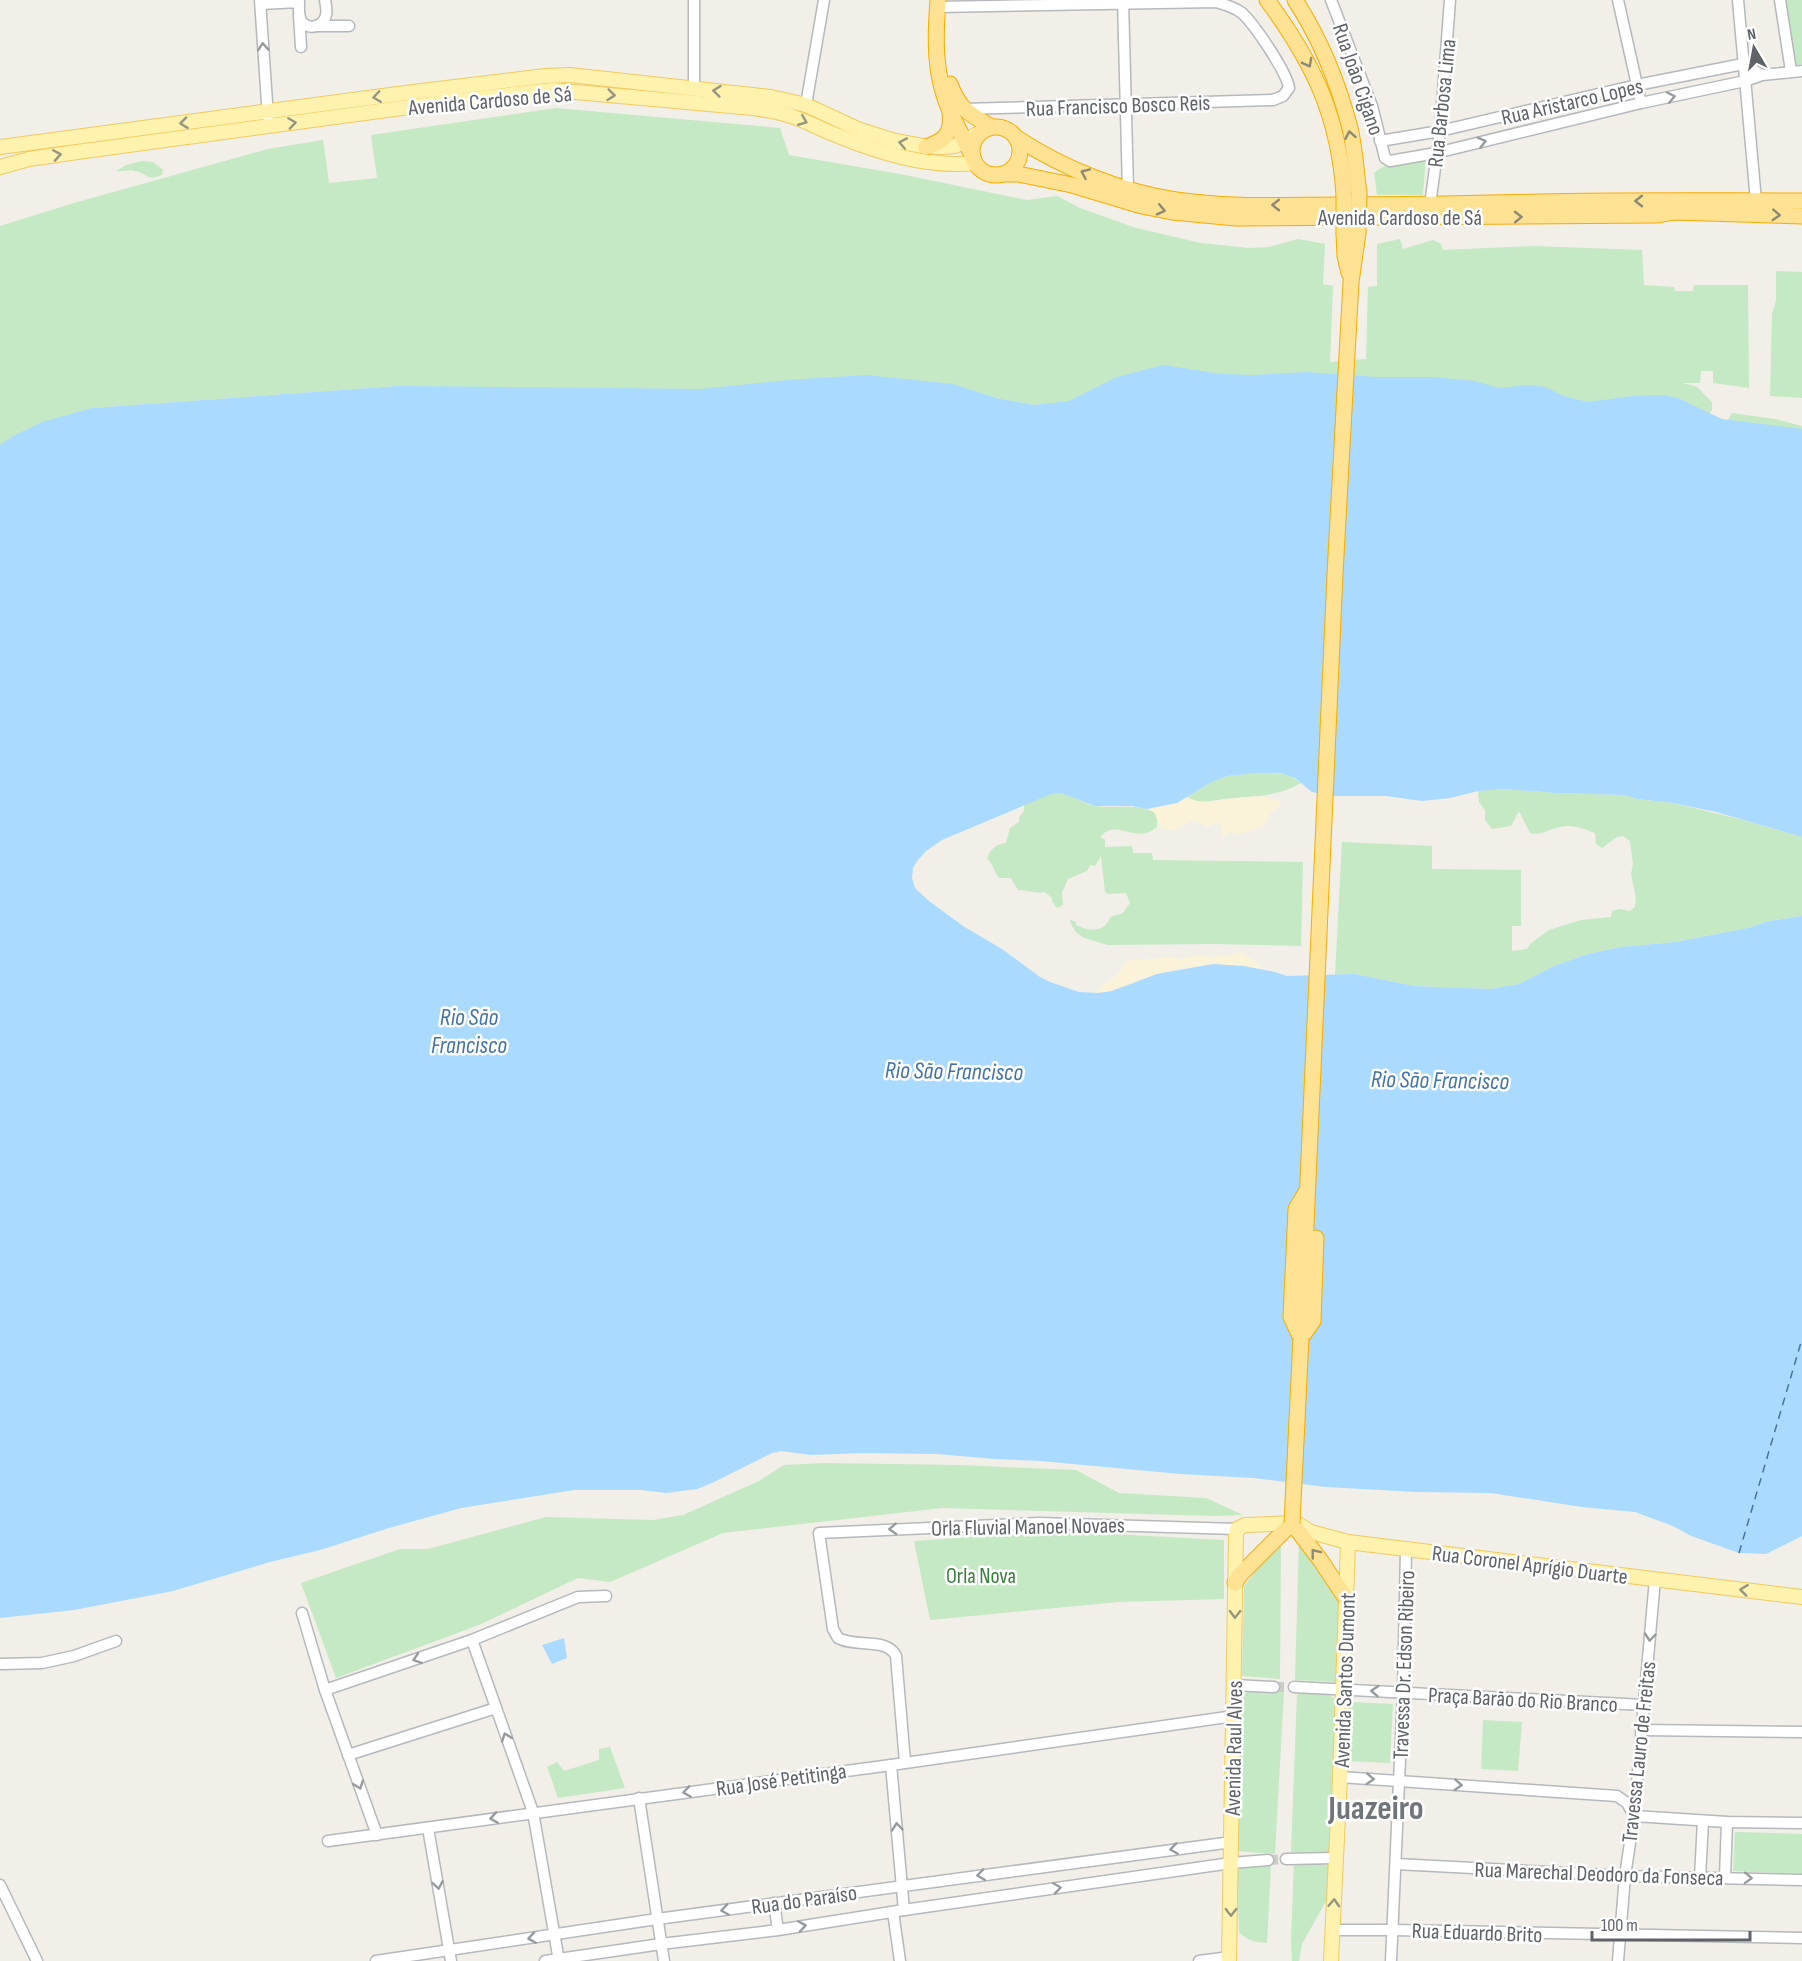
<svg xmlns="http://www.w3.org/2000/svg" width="1802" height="1961" font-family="'Sofia Sans Condensed',sans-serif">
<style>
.green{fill:#c5e8c5}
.sand{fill:#fbf3d9}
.water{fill:#aadaff}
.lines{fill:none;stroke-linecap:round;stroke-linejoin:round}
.ferry{stroke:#4174aa;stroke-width:1.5;stroke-dasharray:8 6;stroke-linecap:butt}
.minor-tunnel{stroke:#ccccc8;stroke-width:10;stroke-dasharray:10 5;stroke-linecap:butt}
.minor-casing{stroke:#b5b8bc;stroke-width:13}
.major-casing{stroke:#f2c960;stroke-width:16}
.highway-casing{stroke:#f9ab00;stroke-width:17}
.minor{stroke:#fff;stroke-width:10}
.major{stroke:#fff2af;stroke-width:14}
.highway{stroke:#fde293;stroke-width:15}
.highway-bridge-casing{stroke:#f9ab00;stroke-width:17;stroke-linecap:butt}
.highway-bridge{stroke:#fde293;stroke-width:15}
.oneway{stroke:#979a9d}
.oneway2{stroke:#8e8975}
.oneway3{stroke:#979581}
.labels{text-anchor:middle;stroke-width:5;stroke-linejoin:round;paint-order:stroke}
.street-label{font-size:22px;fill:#5f6368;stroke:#fff}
.park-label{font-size:22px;fill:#348238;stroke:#fff}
.water-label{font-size:24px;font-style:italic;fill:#4174aa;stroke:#fff}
.town-label{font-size:34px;font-weight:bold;fill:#70757a;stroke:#fff}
</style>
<rect width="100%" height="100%" fill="#f1efe8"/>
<!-- green -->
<g class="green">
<path d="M1785,0H1802V64L1794,65Z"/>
<path d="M556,108L780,128L789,155L900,174L1027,200L1057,196L1080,208L1136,228L1201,243L1249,248L1269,247L1298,239L1325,244L1323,284L1333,286L1330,362L1366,359L1368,287L1377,286V244L1400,239L1403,249L1433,240L1441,244L1443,250L1534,246L1642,250L1644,285L1674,287L1675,291H1693L1694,285H1748L1749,388L1713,383V371H1701L1700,383H1683L1697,387L1712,402V410L1705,418L1050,404L1034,405L996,398L398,386L92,408L0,445V226L74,203L268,149L323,140L329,183L377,178L371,135Z"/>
<path d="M1426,158L1423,195H1377L1374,173L1387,164Z"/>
<path d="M142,161L153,162L163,170L162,175C146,182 148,173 135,171C129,169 122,172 116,171L126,165Z"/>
<path d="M1776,271L1802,272V398L1770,396L1772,314L1776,300Z"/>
<path d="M1732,413L1775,419L1802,426V450L1723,428Z"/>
<path d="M1258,773C1274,773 1288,772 1301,783C1276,798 1250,796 1223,799C1209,801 1199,805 1187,797L1210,783L1227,776Z"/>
<path d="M1505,789L1556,793L1625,795L1637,799L1673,803L1743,820L1802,837V916L1769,921L1748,928L1675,942L1621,947L1588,954L1554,966L1519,984L1490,989L1414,986L1355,974L1335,975L1342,842L1432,846V869L1521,870V926H1512V951L1527,949L1530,944L1549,930L1581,920L1611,917L1612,911L1619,909L1630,911L1635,907L1636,898L1631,874L1633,864L1630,841L1623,836L1617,837L1602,848L1596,844L1595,833C1584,829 1571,824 1560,827C1549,829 1542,836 1530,833L1519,811L1511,826L1492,829L1485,820V810L1479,802L1478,791Z"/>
<path d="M1055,792C1069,793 1082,804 1096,806C1116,809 1135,803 1154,812L1157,818V827C1134,846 1118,817 1100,837L1105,840V847L1132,846L1133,853H1152L1153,860L1303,862L1301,946L1214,944L1107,945L1082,937L1075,931L1070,921L1071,920L1076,922V925C1084,930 1101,933 1107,923C1110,920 1108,918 1113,916C1116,914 1120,915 1123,913L1130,903L1126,893L1108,894L1105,892L1101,856L1095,866L1090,865L1087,871L1068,879L1062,893L1063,905L1057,908L1052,901V898L1045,892C1036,894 1027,890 1018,890L1011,878H999C994,871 993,864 987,858C991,849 996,844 1006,843L1010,828L1019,822V817L1024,811V805Z"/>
<path d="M824,1463L958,1465L1076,1470L1119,1493L1206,1498L1243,1515L1215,1516L942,1508L723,1533L610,1582L578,1578L479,1625L336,1678L301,1583L400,1549H428L546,1517L653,1520L683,1515L759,1481L784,1465Z"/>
<path d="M1034,1533H1092L1224,1540V1599L1118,1602L930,1620L914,1541Z"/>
<path d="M1281,1539L1280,1679L1242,1676L1244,1586Z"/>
<path d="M1299,1541L1341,1598L1339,1682L1295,1680Z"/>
<path d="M1253,1689L1284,1691L1275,1854L1236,1851L1239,1703L1245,1693Z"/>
<path d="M1297,1694H1327L1335,1699L1338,1709L1334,1854L1291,1852Z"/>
<path d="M1351,1702L1393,1704L1390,1763L1347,1761Z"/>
<path d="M1483,1720L1522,1722L1518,1771L1481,1769Z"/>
<path d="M610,1747L625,1788L558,1798L547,1767L557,1762L564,1771L599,1760V1749Z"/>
<path d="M1735,1832L1802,1834V1874L1733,1871Z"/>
<path d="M1294,1862L1332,1865L1330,1894L1302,1944L1299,1961H1292L1291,1939Z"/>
<path d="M1271,1865L1267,1943C1255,1942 1248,1941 1239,1932L1237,1867Z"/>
</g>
<!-- sand -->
<g class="sand">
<path d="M1187,797C1206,809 1239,794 1261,797C1268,797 1272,800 1279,800L1280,806L1271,812L1263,826L1237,835L1232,831L1223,837L1221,825L1216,822L1208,827L1193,820C1180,826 1176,833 1161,828L1154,812L1147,809L1177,803Z"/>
<path d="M1240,952L1260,964L1259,969C1224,963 1190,964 1156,974C1136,980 1119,990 1098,993L1102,986L1120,972L1127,961L1137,958L1140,960L1170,957L1182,959L1200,955L1207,957L1229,956Z"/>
</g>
<!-- water -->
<g class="water">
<path d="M1163,365L1222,374L1253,375L1307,372L1376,377H1432L1475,381L1499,388L1528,385L1545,387L1564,396L1587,402L1633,396L1661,395L1678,398L1722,419L1802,429V837L1716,812L1673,803L1637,799L1625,795L1556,793L1505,789L1478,791L1450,798L1422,801L1386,796H1331L1312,792L1295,778L1280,773H1258L1227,776L1210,783L1177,803L1147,809L1132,806H1095L1061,793L1051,794L942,840L926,851L917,861L913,868L912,878L915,888L929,901L963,926L1002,949L1040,977L1050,982L1079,992L1098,993L1112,991L1157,974L1213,964L1244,966L1275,972L1287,976L1355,974L1414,986L1490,989L1519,984L1554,966L1588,954L1621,947L1675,942L1748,928L1769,921L1802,916V1536L1766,1554L1739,1553L1691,1536L1673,1526L1635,1512L1582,1507L1491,1493L1416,1492L1326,1487L1254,1478L1180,1474L1041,1461L995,1459L937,1454L862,1453L811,1455L781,1451L772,1453L712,1483L697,1489L666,1493L641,1490H574L461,1508L389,1528L320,1550L270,1562L173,1591L74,1610L0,1618V445L13,436L42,422L92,408L398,386L701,389L788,380L866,375L953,384L996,398L1034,405L1069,401L1117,377Z"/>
<path d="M564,1638L567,1658L552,1664L542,1645Z"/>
</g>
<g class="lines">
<!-- ferry -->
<path class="ferry" d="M1739,1553L1802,1339"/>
<!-- minor-tunnel -->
<g class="minor-tunnel">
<path d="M1274,1687H1294"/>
<path d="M1268,1860L1286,1859"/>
</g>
<defs>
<g id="minor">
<path d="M260,0L268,117"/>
<path d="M1123,0L1128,189"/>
<path d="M1331,0L1372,106L1385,158L1390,161L1436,153L1641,103L1745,81L1762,75L1802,71"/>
<path d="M1618,0L1641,103"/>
<path d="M1738,0L1756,201"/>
<path d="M1780,0L1791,71"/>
<path d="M261,4L299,2C299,8 298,17 302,22C310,31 324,26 326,15C327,11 326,5 325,0"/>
<path d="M938,7L1216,2C1226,5 1234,7 1242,13C1254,24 1287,72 1289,88L1283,96L1273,100L964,109"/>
<path d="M299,15L301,47"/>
<path d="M316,26H349"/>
<path d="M694,89V0"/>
<path d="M806,105L824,0"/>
<path d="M1380,141L1440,131L1637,85L1743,64L1762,75"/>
<path d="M1430,205L1440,131L1450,0"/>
<path d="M302,1613L325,1690L377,1835"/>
<path d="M472,1640L533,1812L559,1961"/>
<path d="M0,1664L42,1663L74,1656L116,1641"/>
<path d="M1234,1685L1274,1687"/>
<path d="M1294,1687L1644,1705"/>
<path d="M325,1690L472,1640L578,1597L606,1596"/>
<path d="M1641,1730L1802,1732"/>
<path d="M348,1755L496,1708"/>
<path d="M905,1762L896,1656C887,1637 856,1648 838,1638L833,1629L819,1533L1038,1523L1237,1529"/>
<path d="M891,1765L904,1910"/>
<path d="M1340,1777L1617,1796L1627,1803L1634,1816"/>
<path d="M639,1798L664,1961"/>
<path d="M1634,1816L1727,1822L1802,1823"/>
<path d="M428,1828L451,1961"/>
<path d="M328,1841L891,1765L1234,1716"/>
<path d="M1286,1859L1336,1858"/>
<path d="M1396,1864L1625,1876L1802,1880"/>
<path d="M1700,1877L1703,1821"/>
<path d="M1725,1877L1727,1822"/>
<path d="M0,1885L37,1961"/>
<path d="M774,1903L778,1930"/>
<path d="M893,1912L900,1961"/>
<path d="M1333,1930H1392L1802,1938"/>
<path d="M376,1961L657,1919L1232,1842"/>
<path d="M545,1961L661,1944L778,1930L904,1910L1231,1863L1268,1860"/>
<path d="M1199,1961L1230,1957"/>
<path d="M1391,1961L1403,1692L1406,1550"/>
<path d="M1618,1961L1625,1876L1634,1816L1655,1579"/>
</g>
<g id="major">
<path d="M0,147L413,92L545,76L570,75L771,97L806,105L860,130L895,141L923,146L942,147L955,146L979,133"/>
<path d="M0,167L29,159L77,152L461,100L553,90L753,108C762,110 772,110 780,113C800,117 817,128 836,135C880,153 927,168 975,163"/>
<path d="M1298,1524L1311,1532L1348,1542L1802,1597"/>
<path d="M1229,1961L1236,1535L1237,1529L1245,1525L1295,1523"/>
<path d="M1331,1961L1340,1777L1348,1542"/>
</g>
<g id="highway">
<path d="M938,0C935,38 934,76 950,111C957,127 966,142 973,158"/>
<path d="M1267,0C1313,62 1339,116 1344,195"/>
<path d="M1295,0C1321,40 1338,82 1350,128C1355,149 1356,172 1359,193"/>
<path d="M950,84C959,109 970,115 992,127"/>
<circle cx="996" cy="151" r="24"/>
<path d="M1017,138C1063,168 1121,192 1176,200C1230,208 1285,205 1339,205C1406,205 1472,204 1539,202C1627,200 1714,201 1802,201"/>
<path d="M926,147C947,140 952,133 950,111"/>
<path d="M1002,174H1018L1072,185L1142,206L1172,212L1236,218L1656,215L1674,212L1802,216"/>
<path d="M1344,234L1345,256L1349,273"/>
<path d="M1300,1336L1291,1317L1296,1209L1306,1192"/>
<path d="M1301,1338L1335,574L1351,282L1358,233"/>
<path d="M1301,1338L1313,1321L1316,1238"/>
<path d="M1235,1583L1240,1575L1292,1523L1321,1561L1347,1600"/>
</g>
</defs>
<!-- minor casing -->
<use href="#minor" class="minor-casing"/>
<!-- major casing -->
<use href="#major" class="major-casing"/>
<!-- highway casing -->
<use href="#highway" class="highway-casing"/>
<!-- minor -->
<use href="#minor" class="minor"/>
<!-- major -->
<use href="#major" class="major"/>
<!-- highway -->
<use href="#highway" class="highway"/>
<defs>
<g id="highway-bridge">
<path d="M1358,233L1359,193"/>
<path d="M1344,234V195"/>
<path d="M1292,1523L1301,1338"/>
</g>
</defs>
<!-- highway-bridge casing -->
<use href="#highway-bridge" class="highway-bridge-casing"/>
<!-- highway-bridge -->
<use href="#highway-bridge" class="highway-bridge"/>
</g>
<!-- one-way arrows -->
<defs><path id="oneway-chevron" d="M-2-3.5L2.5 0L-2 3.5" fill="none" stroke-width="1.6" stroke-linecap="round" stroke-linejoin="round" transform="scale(1.5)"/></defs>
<g class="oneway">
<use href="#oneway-chevron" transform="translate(263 47) rotate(-94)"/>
<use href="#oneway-chevron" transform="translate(1671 97) rotate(-12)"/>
<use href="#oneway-chevron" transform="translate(1482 142) rotate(-14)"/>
<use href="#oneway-chevron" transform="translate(893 1529) rotate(177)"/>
<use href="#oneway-chevron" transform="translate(1650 1637) rotate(95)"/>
<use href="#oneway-chevron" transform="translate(417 1659) rotate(161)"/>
<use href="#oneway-chevron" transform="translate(1375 1691) rotate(-176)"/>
<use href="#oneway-chevron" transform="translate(506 1737) rotate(-110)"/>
<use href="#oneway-chevron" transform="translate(1370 1779) rotate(3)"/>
<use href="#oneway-chevron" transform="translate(359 1785) rotate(70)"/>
<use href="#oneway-chevron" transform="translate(1458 1785) rotate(4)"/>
<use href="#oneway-chevron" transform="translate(687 1792) rotate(172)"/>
<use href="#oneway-chevron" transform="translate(494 1818) rotate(171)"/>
<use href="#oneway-chevron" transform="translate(897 1827) rotate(-95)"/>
<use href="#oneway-chevron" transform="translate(1174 1849) rotate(172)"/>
<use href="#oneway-chevron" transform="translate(981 1875) rotate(172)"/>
<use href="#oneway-chevron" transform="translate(1748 1878) rotate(2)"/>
<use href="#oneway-chevron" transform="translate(438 1885) rotate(80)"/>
<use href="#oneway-chevron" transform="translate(1057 1888) rotate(-8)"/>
<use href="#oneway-chevron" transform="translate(725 1910) rotate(172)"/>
<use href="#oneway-chevron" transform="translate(802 1926) rotate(-9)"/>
<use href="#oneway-chevron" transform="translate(532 1938) rotate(171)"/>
</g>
<g class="oneway2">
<use href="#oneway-chevron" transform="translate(1308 63) rotate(62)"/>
<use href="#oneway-chevron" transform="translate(1350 135) rotate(-100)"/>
<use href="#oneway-chevron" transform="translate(1085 173) rotate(-156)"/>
<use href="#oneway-chevron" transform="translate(1639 201) rotate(-180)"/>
<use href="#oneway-chevron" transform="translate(1276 205) rotate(180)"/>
<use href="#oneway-chevron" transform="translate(1161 210) rotate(13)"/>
<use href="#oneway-chevron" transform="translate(1776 215) rotate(3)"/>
<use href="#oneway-chevron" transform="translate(1518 217) rotate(-1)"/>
<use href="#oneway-chevron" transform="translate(1315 1553) rotate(-128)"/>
</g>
<g class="oneway3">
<use href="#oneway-chevron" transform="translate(717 91) rotate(-174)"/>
<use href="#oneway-chevron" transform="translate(611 95) rotate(6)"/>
<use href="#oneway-chevron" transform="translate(377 97) rotate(172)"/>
<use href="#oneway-chevron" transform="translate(803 121) rotate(22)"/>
<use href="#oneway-chevron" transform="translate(184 123) rotate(173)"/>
<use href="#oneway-chevron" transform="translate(292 123) rotate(-8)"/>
<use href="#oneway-chevron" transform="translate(903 143) rotate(-169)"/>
<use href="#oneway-chevron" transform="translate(57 155) rotate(-9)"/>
<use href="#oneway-chevron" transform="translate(1744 1590) rotate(-173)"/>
<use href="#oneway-chevron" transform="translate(1235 1614) rotate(91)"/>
<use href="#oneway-chevron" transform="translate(1334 1903) rotate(-87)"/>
<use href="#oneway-chevron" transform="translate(1231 1912) rotate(90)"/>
</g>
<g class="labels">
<!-- street labels -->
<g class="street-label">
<text transform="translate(1359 79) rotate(71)" y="8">Rua João Cigano</text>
<text transform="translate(490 100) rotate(-5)" y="8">Avenida Cardoso de Sá</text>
<text transform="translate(1572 101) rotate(-13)" y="8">Rua Aristarco Lopes</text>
<text transform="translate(1441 103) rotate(-84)" y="8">Rua Barbosa Lima</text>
<text transform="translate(1118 105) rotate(-2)" y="8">Rua Francisco Bosco Reis</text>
<text x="1400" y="225">Avenida Cardoso de Sá</text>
<text transform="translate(1028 1526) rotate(-1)" y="8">Orla Fluvial Manoel Novaes</text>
<text transform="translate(1530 1564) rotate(7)" y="8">Rua Coronel Aprígio Duarte</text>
<text transform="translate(1403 1665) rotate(-88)" y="8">Travessa Dr. Edson Ribeiro</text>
<text transform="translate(1344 1680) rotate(-88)" y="8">Avenida Santos Dumont</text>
<text transform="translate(1523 1699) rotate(3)" y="8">Praça Barão do Rio Branco</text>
<text transform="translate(1233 1748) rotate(-89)" y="8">Avenida Raul Alves</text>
<text transform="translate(1638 1752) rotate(-84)" y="8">Travessa Lauro de Freitas</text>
<text transform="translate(781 1779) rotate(-8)" y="8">Rua José Petitinga</text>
<text transform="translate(1599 1873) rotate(2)" y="8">Rua Marechal Deodoro da Fonseca</text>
<text transform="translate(804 1899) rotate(-8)" y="8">Rua do Paraíso</text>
<text transform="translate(1477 1932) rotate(2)" y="8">Rua Eduardo Brito</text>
</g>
<!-- park labels -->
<g class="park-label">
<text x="981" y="1583">Orla Nova</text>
</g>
<!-- water labels -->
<g class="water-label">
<text x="469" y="1025">Rio São<tspan x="469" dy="28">Francisco</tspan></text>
<text transform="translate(954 1071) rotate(1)" y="8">Rio São Francisco</text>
<text transform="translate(1440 1080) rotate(1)" y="8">Rio São Francisco</text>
</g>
<!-- town labels -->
<g class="town-label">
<text x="1376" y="1819">Juazeiro</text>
</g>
</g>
<!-- north arrow -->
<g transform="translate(1754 48) rotate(350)" stroke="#ffffff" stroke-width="4.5" paint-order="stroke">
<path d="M0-4.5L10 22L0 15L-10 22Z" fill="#5f6368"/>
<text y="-9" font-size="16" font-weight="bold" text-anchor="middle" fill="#5f6368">N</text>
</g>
<!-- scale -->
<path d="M1592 1931v9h158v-9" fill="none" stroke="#5f6368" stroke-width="3"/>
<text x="1601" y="1931" font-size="18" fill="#5f6368" stroke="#ffffff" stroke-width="4.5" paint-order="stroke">100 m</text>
</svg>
